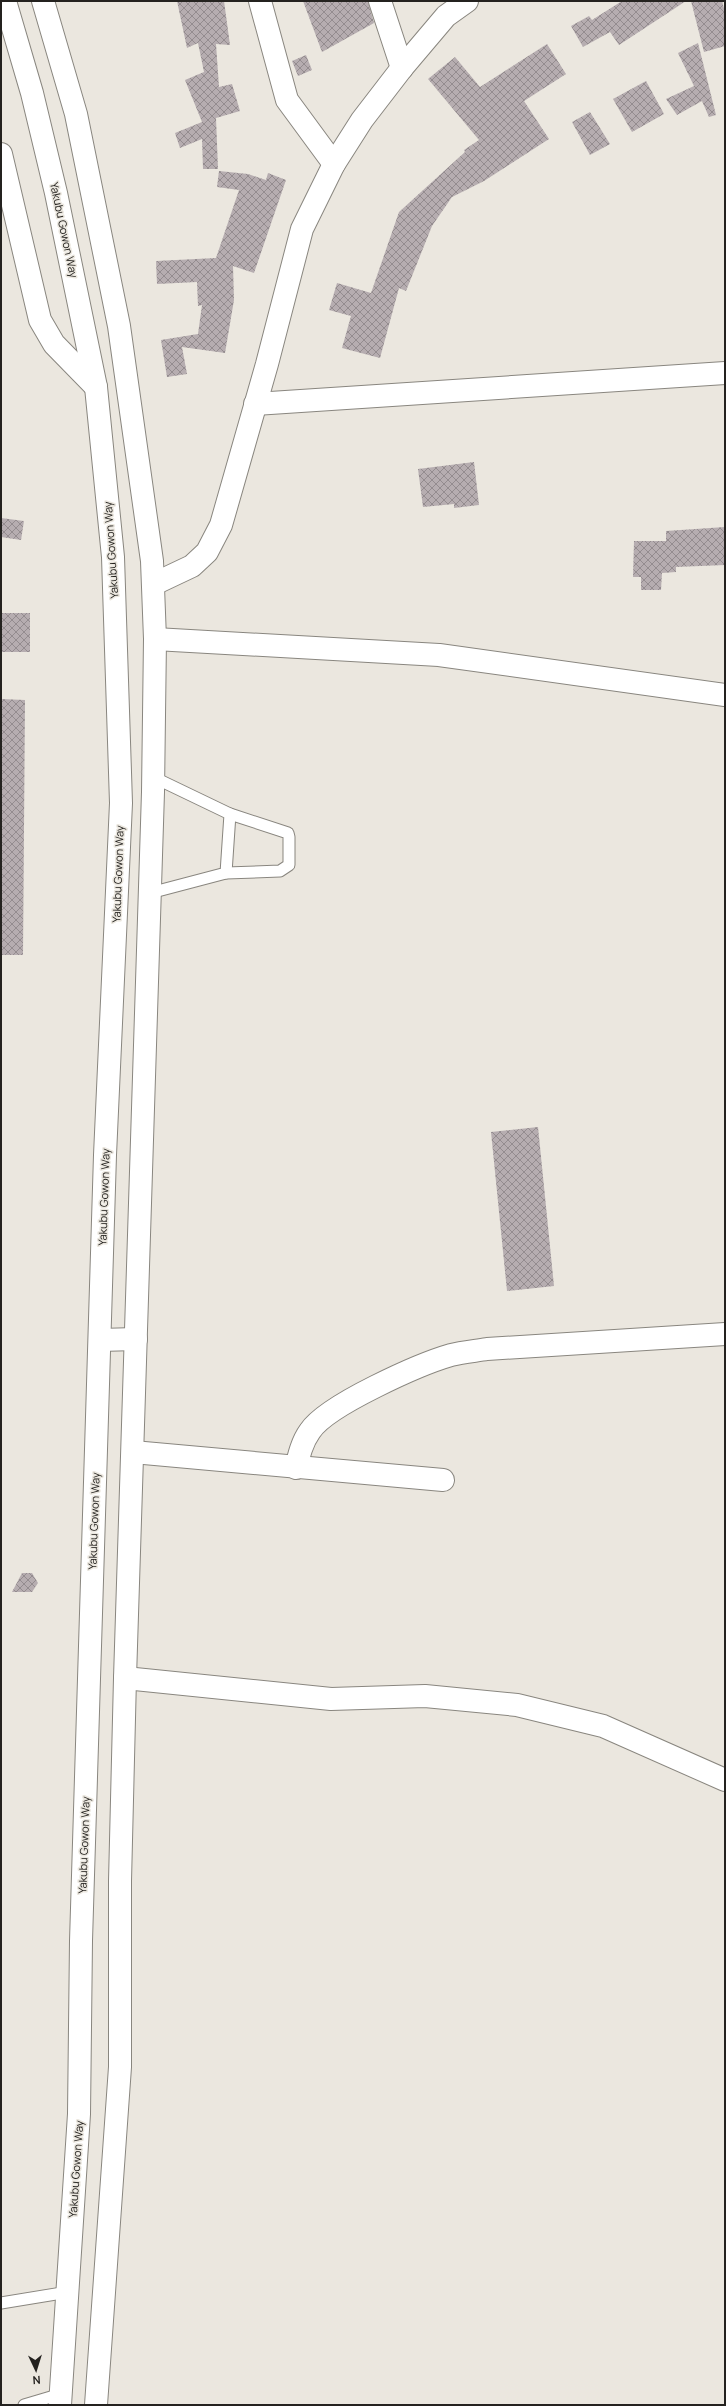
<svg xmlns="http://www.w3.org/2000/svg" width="726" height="2406" font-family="Manrope,sans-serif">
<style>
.building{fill:url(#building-cross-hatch)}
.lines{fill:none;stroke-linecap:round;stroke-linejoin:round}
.service-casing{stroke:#89867f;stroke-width:13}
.minor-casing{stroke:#89867f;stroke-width:24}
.tertiary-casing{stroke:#89867f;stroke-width:24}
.trunk-casing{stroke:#89867f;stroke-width:24}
.service{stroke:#fff;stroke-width:11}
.minor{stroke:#fff;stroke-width:22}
.tertiary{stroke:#fff;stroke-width:22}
.trunk{stroke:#fff;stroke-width:22}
.labels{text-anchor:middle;stroke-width:3;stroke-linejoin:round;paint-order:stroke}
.street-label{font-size:11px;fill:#24221f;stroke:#ebe7df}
</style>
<defs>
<pattern id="building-cross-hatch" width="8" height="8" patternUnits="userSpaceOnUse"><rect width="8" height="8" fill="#b6adb0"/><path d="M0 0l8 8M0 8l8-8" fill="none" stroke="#948c8f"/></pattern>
</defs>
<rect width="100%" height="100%" fill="#ebe7df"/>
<!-- building -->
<g class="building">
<path d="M177,1H224L230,45L216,44L219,87L232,84L240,111L216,118L218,169H203L202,139L180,148L175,133L202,122L185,80L204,72L198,43L187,48Z"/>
<path d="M303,1H368L374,23L322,52Z"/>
<path d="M622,1H686L619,45L610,32L583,47L571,26L589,16L592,20Z"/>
<path d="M691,1H722L725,12V46L704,52Z"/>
<path d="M698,43L716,115L709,117L702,101L677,115L666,99L694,86L678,53Z"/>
<path d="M547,44L566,74L524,101L549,139L484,181L452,197L432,226L406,291L399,288L380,358L342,348L351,316L329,310L337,283L371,293L399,212L465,152L464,150L479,140L428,79L455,57L480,87Z"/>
<path d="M306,55L312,70L298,76L292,61Z"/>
<path d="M646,81L664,114L632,132L613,99Z"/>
<path d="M590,112L610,144L590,155L572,122Z"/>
<path d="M219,171L248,174L266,180L268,173L286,180L254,273L233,266L234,300L225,353L182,347L187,374L167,377L161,340L198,334L202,305L198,306L197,282L157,284L156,261L216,258L239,190L217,187Z"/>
<path d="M474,462L479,505L454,508V504L423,507L418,469Z"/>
<path d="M1,518L24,521L21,540L1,537Z"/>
<path d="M725,527V565L676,567V572L662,573L661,590H641V577H633L634,541H666V531Z"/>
<rect x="1" y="613" width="29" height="39"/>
<path d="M1,699L25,700L23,955H1Z"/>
<path d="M538,1127L554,1286L507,1291L491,1132Z"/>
<path d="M22,1573H32L38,1583L32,1592H12Z"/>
</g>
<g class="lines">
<defs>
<g id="service">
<path d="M226,873L280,871L289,865V837L288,833L230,814"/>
<path d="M150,893L226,873L230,814L153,777"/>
<path d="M1,2303L68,2292"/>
<path d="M24,2405L61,2394"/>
</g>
<g id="minor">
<path d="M260,1L287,100L334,164"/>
<path d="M380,1L402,68"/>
<path d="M1,154L40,320L54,344L96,387"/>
<path d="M255,404L725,373"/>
<path d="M155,639L439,655L725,695"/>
<path d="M133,1452L443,1480"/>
<path d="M296,1468C299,1455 302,1442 310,1431C327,1405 420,1364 451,1355C462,1352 475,1351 487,1349L725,1334"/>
<path d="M125,1678L331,1699L425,1696L517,1705L603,1726L725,1780"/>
</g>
<path id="tertiary" d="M154,584L192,566L207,552L221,525L267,364L302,229L334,164L362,120L402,68L446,16L467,1"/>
<g id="trunk">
<path d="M5,1L32,93L56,193L96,387L113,557L121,803L105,1155L81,1941L79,2114L60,2405"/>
<path d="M43,1L76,114L119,326L152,561L155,639L153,792L125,1678L120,1881V2067L96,2405"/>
<path d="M100,1340L136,1339"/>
</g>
</defs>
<!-- service casing -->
<use href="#service" class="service-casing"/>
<!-- minor casing -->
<use href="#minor" class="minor-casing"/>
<!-- tertiary casing -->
<use href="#tertiary" class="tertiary-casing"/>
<!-- trunk casing -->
<use href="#trunk" class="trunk-casing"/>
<!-- service -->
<use href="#service" class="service"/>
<!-- minor -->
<use href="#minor" class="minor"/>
<!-- tertiary -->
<use href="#tertiary" class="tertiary"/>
<!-- trunk -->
<use href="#trunk" class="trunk"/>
</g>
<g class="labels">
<!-- street labels -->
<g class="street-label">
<text transform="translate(64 230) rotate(78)" y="4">Yakubu Gowon Way</text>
<text transform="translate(111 550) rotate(-94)" y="4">Yakubu Gowon Way</text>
<text transform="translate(118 874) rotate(-88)" y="4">Yakubu Gowon Way</text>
<text transform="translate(104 1197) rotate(-88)" y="4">Yakubu Gowon Way</text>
<text transform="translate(94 1521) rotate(-88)" y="4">Yakubu Gowon Way</text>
<text transform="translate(84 1845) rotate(-88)" y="4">Yakubu Gowon Way</text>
<text transform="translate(76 2169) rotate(-86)" y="4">Yakubu Gowon Way</text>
</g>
</g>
<!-- border -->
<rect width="726" height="2406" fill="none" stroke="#24221f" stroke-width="4"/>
<!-- north arrow -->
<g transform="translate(36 2370) rotate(176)" stroke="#ebe7df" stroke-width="3" paint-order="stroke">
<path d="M0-3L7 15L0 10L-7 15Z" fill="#24221f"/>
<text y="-6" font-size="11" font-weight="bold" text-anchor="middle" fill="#24221f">N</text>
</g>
</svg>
